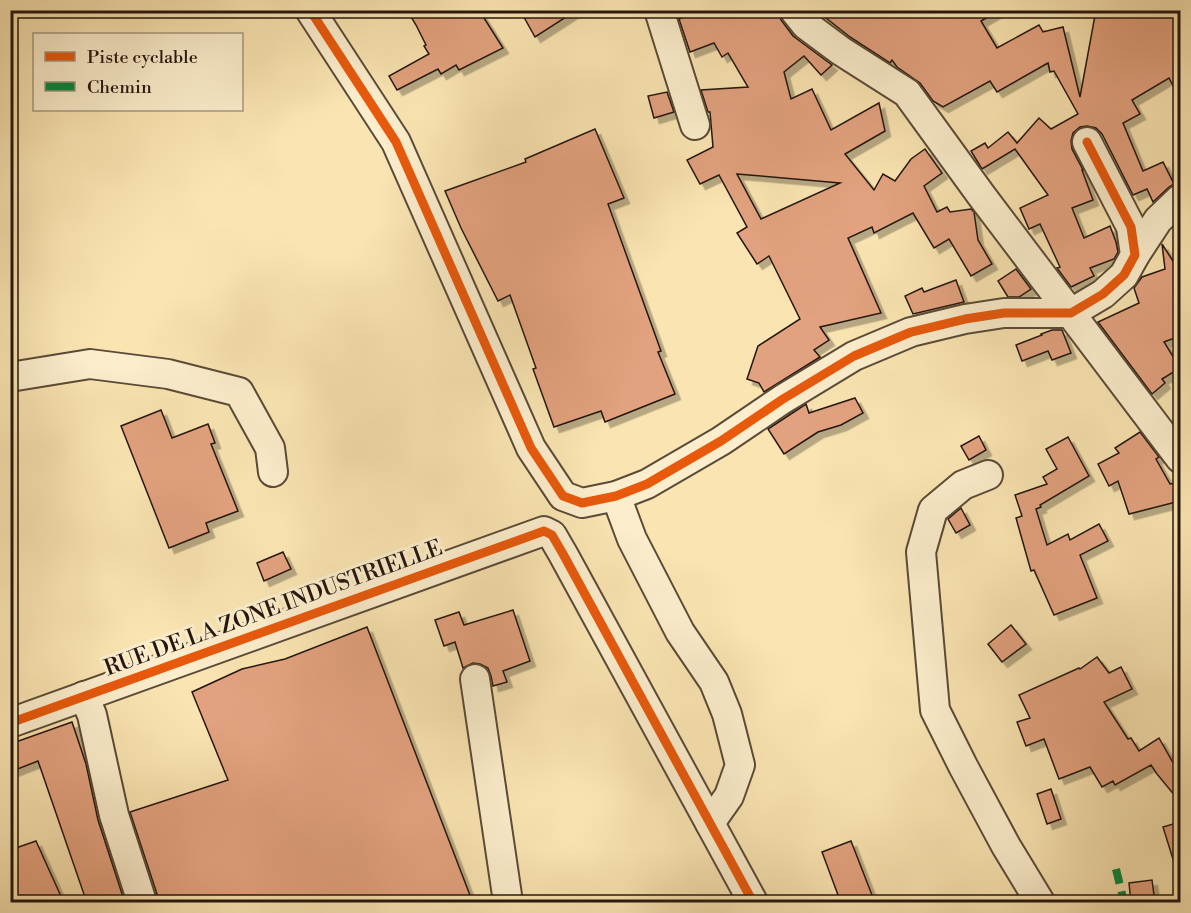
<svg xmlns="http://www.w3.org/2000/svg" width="1191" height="913" font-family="'Libre Bodoni',serif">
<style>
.building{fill:#e3a27f;stroke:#24160e;stroke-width:1.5;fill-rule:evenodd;filter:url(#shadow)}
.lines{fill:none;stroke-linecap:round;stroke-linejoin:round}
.minor-casing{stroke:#5a4a37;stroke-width:32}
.minor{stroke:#fceecd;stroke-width:28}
.quiet{stroke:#00873e;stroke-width:8;stroke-dasharray:15 8;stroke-linecap:butt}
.cycleway-casing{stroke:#fceecd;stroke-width:13}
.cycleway{stroke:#e8590c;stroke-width:9}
.labels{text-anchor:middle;stroke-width:6;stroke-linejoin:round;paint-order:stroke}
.street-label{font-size:22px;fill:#24160e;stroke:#fceecd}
</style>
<defs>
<filter id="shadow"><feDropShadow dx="5.5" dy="5.5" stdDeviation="0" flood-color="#0004"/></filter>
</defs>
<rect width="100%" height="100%" fill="#fae5b2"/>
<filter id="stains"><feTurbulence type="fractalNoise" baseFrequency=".00333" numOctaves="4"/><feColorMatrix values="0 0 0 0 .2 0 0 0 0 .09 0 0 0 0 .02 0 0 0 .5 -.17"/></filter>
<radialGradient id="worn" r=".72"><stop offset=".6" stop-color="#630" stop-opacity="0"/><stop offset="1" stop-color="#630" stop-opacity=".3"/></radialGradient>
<!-- building -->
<g class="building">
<path d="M407,10H479L503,48L459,70L456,65L441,74L438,69L397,90L389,76L429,54L424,46L426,45L416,25Z"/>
<path d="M520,10H577L535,37Z"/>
<path d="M683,10H778L781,20L793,36L832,65L821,75L804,56L784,72L791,99L812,89L831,130L879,103L885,131L845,154L874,190L883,174L895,181L911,159L925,149L942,173L924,186L937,212L947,207L950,212L971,209L974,212L978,240L992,264L971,276L949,239L934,248L913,213L874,233L872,227L848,238L881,313L820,327L829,340L814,350L820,357L764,392L759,383L747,379L758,346L800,319L769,256L757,264L737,233L747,227L719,175L700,184L687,160L713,147L710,112H708L701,90L748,87L728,53L722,57L714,43L690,52L679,19L686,16ZM737,174L840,183L761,219Z"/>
<path d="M816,10H1000L981,21L997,48L1039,25L1043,32L1063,27L1080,97L1096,10H1180V99L1169,78L1132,100L1140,114L1123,123L1143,171L1163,162L1174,184L1169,187L1153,202L1147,189L1133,195L1102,134L1096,128L1087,126L1080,127L1073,133L1071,141L1072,149L1083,170H1082L1093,200L1072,208L1084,238L1110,226L1116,242L1118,252L1114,259L1090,268L1094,276L1071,287L1057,268L1060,267L1040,224L1029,229L1020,208L1048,195L1015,149L982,169L971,151L985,143L988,148L1008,132L1017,143L1039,118L1051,129L1078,114L1054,71L1050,72L1048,63L997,92L990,81L943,107L933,101L920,83L897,67L892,60L890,63L850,37Z"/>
<path d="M667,92L674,112L654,118L648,96Z"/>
<path d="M595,129L624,198L608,204L661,351L658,352L675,394L605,422L601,411L554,427L533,369L536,368L510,295L498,301L461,228L445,191L526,162L525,159Z"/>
<path d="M1162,244L1180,272V336L1164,342L1180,368L1162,379L1165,383L1152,394L1098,322L1139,303L1134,288L1142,277L1165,269Z"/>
<path d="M1016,269L1031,289L1019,297H1008L998,281Z"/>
<path d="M956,280L964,302L913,314L905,296L922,288L924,292Z"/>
<path d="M1052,330H1062L1071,353L1052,360L1048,351L1022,361L1016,345L1042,335L1041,334Z"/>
<path d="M855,398L863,413L841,425L818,432L784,454L768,429L806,404L809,413Z"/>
<path d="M161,410L172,438L208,424L215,443L211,444L238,511L206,523L209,532L169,548L121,426Z"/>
<path d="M1140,432L1159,457L1156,459L1170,484L1176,483L1180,501L1129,514L1118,481L1109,486L1098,464L1119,453L1115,448Z"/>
<path d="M979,436L986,450L969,460L961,446Z"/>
<path d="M1068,437L1089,476L1040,505L1041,507L1036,509L1047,545L1068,534L1070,540L1099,524L1108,541L1080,555L1097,598L1054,615L1034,570L1031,571L1016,518L1022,516L1015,495L1047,484L1043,477L1057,469L1046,449Z"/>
<path d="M961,508L970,525L956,533L948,519Z"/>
<path d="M283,552L291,569L264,581L257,563Z"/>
<path d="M513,610L530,661L503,671L507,682L493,686L491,676L488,668L480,664L473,663L463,668L455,642L444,646L435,620L459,612L464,625Z"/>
<path d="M1011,625L1026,644L1002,662L988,644Z"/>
<path d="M367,627L473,903H158V897L130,812L228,780L192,692L242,669L285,659Z"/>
<path d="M1097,657L1109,673L1121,667L1132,689L1104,702L1128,739L1131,738L1139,751L1159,738L1180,775V802L1157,774L1151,765L1115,785L1113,781L1102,787L1090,767L1059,779L1044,739L1026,746L1017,722L1030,718L1019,695L1079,668L1080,669Z"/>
<path d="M72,722L86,764L98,820L125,903H87L38,761L10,772V744Z"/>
<path d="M1051,789L1061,819L1047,824L1037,794Z"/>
<path d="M1180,822V871L1177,872L1163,827Z"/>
<path d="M36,841L64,903H10V850Z"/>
<path d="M851,841L872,895L851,903H841L822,852Z"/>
<path d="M1152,880L1155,903H1131L1129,883Z"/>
</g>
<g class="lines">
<defs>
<g id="minor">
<path d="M310,10L396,142L531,448L563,496L582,503L616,496L647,484L721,441L783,399L854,356L911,332L965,319L1004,313H1071L1103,294L1124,275L1135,255L1131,227L1087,142"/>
<path d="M659,10L695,125"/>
<path d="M794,10L806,25L841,51L907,93L981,195L1180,458"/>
<path d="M1135,255L1158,220L1180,199"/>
<path d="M10,377L90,364L168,374L239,392L270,448L273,472"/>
<path d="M988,475L963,485L933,510L921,552L935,710L963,766L1006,846L1040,902"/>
<path d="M616,496L632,539L680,632L714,682L727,714L740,765L729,796L710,823"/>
<path d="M475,679L508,902"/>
<path d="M84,696L92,715L114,815L142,902"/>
<path d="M10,723L544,531L552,535L563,554L753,902"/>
</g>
</defs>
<!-- minor casing -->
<use href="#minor" class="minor-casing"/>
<!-- minor -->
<use href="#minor" class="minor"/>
<!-- quiet -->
<path class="quiet" d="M1116,869L1124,902"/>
<defs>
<g id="cycleway">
<path d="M310,10L396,142L531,448L563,496L582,503L616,496L647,484L721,441L783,399L854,356L911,332L965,319L1004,313H1071L1103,294L1124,275L1135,255L1131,227L1087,142"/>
<path d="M10,723L544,531L552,535L563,554L753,902"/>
</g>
</defs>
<!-- cycleway casing -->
<use href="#cycleway" class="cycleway-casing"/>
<!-- cycleway -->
<use href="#cycleway" class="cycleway"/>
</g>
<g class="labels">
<!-- street labels -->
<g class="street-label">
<text transform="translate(273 607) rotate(-20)" y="8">RUE DE LA ZONE INDUSTRIELLE</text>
</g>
</g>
<!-- margin -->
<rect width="1191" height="913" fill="none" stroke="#fae5b2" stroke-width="36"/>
<rect x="12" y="12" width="1167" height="889" fill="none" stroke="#24160e" stroke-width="3"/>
<rect x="18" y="18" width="1155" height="877" fill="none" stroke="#24160e" stroke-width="1.5"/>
<!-- legend -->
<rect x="33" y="33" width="210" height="78" fill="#fceecd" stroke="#a69881" stroke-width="1.5"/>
<rect x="45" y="52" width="30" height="9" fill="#e8590c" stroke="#a69881" stroke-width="1.5"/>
<text x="87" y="63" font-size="18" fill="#24160e">Piste cyclable</text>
<rect x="45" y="82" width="30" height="9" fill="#00873e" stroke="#a69881" stroke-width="1.5"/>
<text x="87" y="93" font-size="18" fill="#24160e">Chemin</text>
<rect width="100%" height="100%" filter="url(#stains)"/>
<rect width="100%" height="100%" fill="url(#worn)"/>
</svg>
